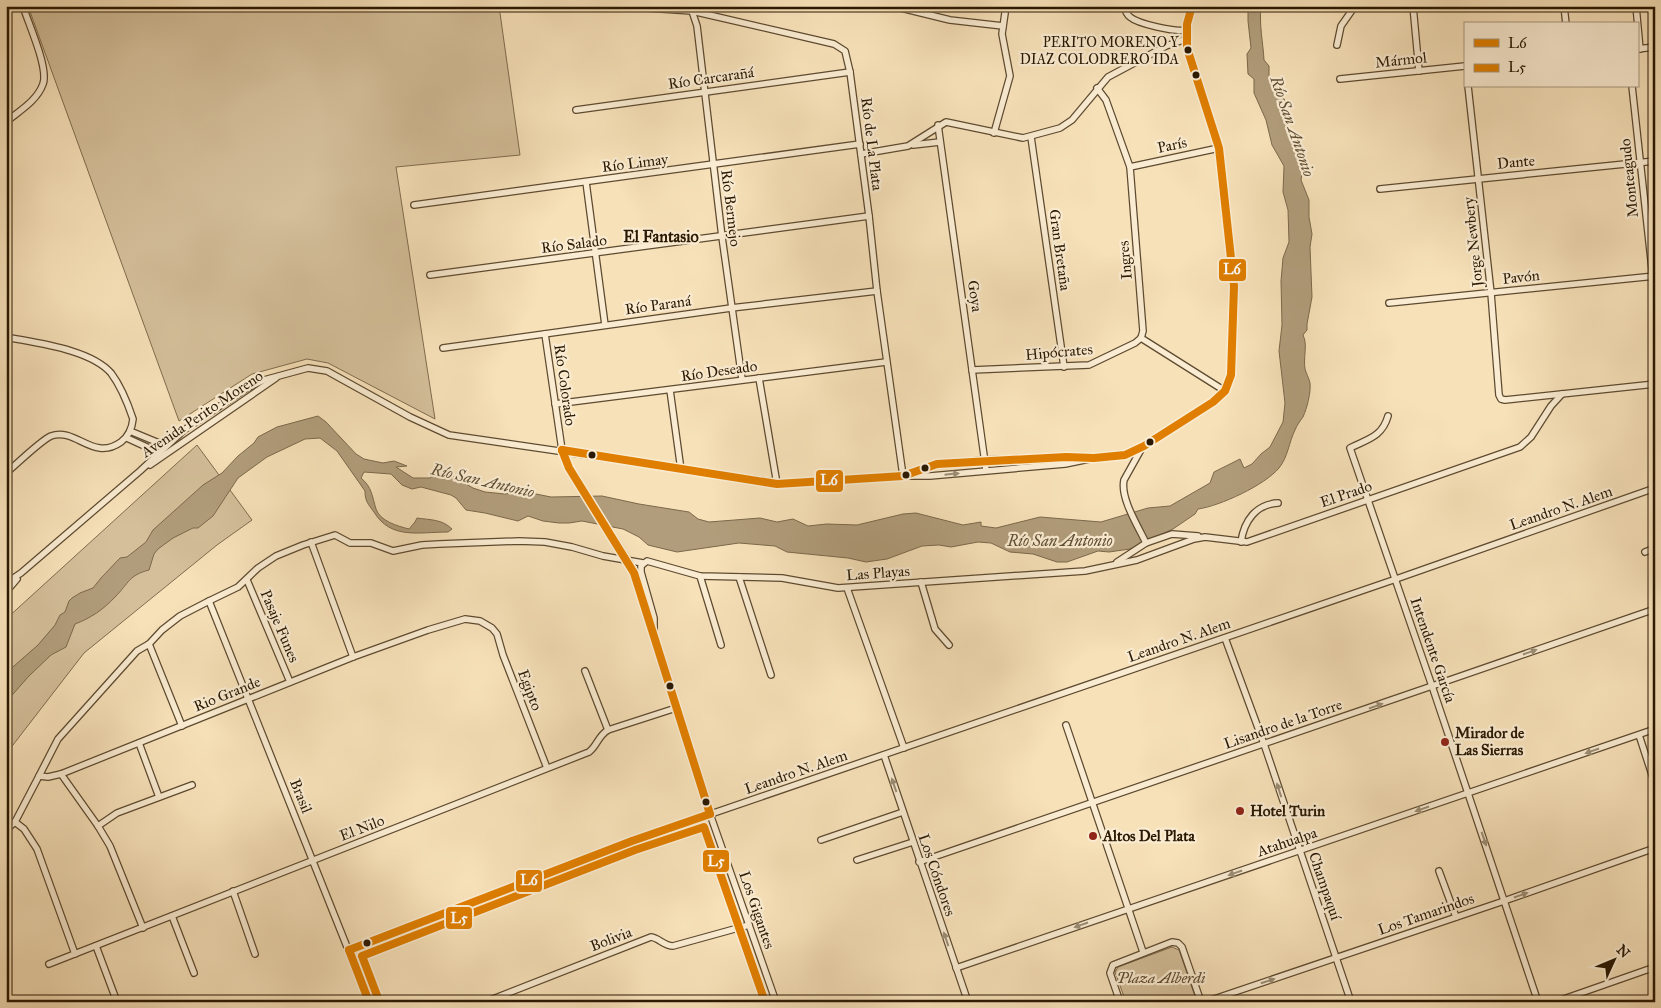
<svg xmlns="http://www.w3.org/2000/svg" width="1661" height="1008" font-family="'IM FELL Great Primer',serif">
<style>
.green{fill:#d4bf9a;stroke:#7f6c4e}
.water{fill:#b19d7b;stroke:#7b684b}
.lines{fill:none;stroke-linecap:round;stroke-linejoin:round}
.minor-casing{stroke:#5d4a30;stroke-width:8}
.minor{stroke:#faecd2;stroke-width:5.5}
.minor-bridge-casing{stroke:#5d4a30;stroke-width:8;stroke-linecap:butt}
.minor-bridge{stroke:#faecd2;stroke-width:5.5}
.bus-1-casing{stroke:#faecd2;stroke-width:11}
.bus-2-casing{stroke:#faecd2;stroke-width:11}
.bus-1{stroke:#df7e00;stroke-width:8}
.bus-2{stroke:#df7e00;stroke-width:8}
.oneway{fill:#9c8d74}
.bus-dot{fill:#2a1802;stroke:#faecd2;stroke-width:2}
.poi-dot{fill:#8f2418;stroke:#faecd2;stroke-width:2}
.labels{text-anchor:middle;stroke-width:4.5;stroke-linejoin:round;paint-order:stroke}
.bus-label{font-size:14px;fill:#2a1802;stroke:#faecd2;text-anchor:end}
.street-label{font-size:15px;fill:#2a1802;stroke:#faecd2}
.poi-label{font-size:15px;font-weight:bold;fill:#2a1802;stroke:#faecd2;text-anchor:start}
.park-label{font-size:15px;font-style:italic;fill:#5d4a30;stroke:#faecd2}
.water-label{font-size:16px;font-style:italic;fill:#604d32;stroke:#faecd2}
.neighbourhood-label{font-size:16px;font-weight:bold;fill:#2a1802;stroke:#faecd2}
.line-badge{stroke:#faecd2;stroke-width:2}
.badge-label{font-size:14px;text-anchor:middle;font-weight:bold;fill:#fff}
</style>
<rect width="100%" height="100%" fill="#f7e1b9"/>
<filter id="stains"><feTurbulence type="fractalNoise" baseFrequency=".004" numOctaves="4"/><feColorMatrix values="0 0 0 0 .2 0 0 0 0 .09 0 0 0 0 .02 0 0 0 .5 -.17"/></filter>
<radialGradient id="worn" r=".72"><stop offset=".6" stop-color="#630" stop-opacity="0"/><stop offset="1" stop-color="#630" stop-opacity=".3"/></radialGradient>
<!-- green -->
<g class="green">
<path d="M28,6H499L520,155L396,167L435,419L328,363L307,359L252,374L179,421Z"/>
<path d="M197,445L252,520L217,545L84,653L6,754V619Z"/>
<path d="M1172,947L1179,950L1197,1002H1126L1115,972L1118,967Z"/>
</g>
<!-- water -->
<path class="water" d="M1248,6H1261C1259,25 1263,42 1264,60L1269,66V81L1279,89L1286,103L1287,131L1295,153L1303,166L1301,180L1309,200V217L1312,234L1310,247L1312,297L1307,324V330L1303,335C1308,345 1303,357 1305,369C1306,373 1309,378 1310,383C1311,393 1307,408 1303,417C1300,421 1297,425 1295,430C1289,442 1288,457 1279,468C1265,485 1220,506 1198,509L1195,514L1173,529L1130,549L1109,552L1098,551L1067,562H1057L1033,554L1010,552L991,543L978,542L951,547L939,545L922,546L887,559L866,562L848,558L787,552L775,546L739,543L677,552L648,545L639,537L623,529L582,521L569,523H559L543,521L528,516L518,521L485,513L466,510L456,498L451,495L421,487L412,489L402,485L391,474L364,472L361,478C372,487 372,496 376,509C380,521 397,526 409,529L415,522L417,518C430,520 442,519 452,529L448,532C419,532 391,540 374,512C368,504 365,501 365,491L337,451L320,438L305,439L267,457L238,478L213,516L198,528H193L173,538L158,549L154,554L149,570C129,575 129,583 115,597C104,609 91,618 75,624L66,647L51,655L29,676L6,702V673L38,645L55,625L60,615L65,612L69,601L72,598L80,593L93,588L101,578L120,558L127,557L146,542L153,530L203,485L222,473L238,456L254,443L258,437L277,427L318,416L326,422L356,454L364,459L383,463L394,461L407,466L396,467L413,478H430L435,474H449L473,488L485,492L505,494L521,491L551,497L602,496L639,504L689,512L698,519L709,522L760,518L777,522L793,519L808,526L827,524L857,525L903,514L916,513L963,525L981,522V526L996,528L1040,517L1101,522L1148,508L1170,506L1210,483L1214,472L1240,459L1244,468L1252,464L1261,454L1270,447L1283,422L1285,403L1279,351L1282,325L1281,281L1283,258L1289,242L1288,210L1283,192L1284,166L1272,145L1266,120L1254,93V79L1248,74L1247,54L1251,48L1248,21Z"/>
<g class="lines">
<defs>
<g id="minor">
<path d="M615,6L692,11L834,44L845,51L850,72L869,216L877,291L903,476"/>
<path d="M1124,6C1125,10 1126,14 1130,17C1138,24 1175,32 1185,30"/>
<path d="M1413,6L1419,71"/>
<path d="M1564,6L1566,24"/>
<path d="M1636,6L1640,49"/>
<path d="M901,8L950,20L1003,26"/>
<path d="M692,11L697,26L722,237L742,379"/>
<path d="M1337,45L1341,26L1355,6"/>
<path d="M1637,49L1655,47"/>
<path d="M1340,79L1465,66"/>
<path d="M1468,86L1491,293L1499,395L1501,399L1505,400L1655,384"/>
<path d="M1632,86L1655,297"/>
<path d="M1097,88L1106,100L1130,167L1143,331L1141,338"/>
<path d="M576,110L850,72"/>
<path d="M6,122C19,111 37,101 43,84C49,68 28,23 23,6"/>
<path d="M938,125L986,470"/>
<path d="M994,133L1010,76L1002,34L1006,6"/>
<path d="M1031,137L1064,367"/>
<path d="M913,145L940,142"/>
<path d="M861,154L908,146L946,122L1023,138L1060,128L1072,120L1108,77L1166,46L1186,39"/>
<path d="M1130,167L1219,148"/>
<path d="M586,182L605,325"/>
<path d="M1380,189L1655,161"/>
<path d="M414,205L860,144"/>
<path d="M430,275L869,216"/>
<path d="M1389,303L1655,276"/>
<path d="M545,334L562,450L569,468"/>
<path d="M6,337C36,343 90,349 111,373C120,385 128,404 133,419C132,429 129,436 121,442C93,462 76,427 51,436C40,441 17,464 6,473"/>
<path d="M1141,338L1225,391"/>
<path d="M443,348L731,308L877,291"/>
<path d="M972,370L1089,365L1135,343L1141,338"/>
<path d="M759,378L777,484"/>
<path d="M670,390L681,470"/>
<path d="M555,404L886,362"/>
<path d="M1388,416C1382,437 1368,439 1350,448L1432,686L1538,1002"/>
<path d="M130,431L159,443L170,442"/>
<path d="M127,438L151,449L155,456"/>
<path d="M150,465L276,378"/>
<path d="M908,474L937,464L985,460L1066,457L1084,458"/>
<path d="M311,542L353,657"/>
<path d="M1241,542C1244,521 1256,504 1278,503"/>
<path d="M1146,543L1172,534L1198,536"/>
<path d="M1645,552L1655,548"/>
<path d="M1117,562L1146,543C1138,526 1120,498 1124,480L1143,446"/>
<path d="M700,576L721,645"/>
<path d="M739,577L771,675"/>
<path d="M247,580L290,682"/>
<path d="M921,582L935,629L949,645"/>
<path d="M6,583L21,573L140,471L184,430L247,388L264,380L308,368L327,371L410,417L449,435L785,484L903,476H930L1065,464L1094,458L1120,456L1129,454L1144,446L1213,402L1225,391L1231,375L1234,286L1219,148L1188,54L1186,40V26L1192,6"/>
<path d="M847,588L904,748"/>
<path d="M6,592L17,579"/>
<path d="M642,597L710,814L776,1002"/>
<path d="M209,601L369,1002"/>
<path d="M654,636V618L641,572V566L647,561L700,576L782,578L838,588L1085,571L1137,560L1194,539L1205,537L1247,542L1520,447L1531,437L1551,406L1562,394"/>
<path d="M1225,638L1264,744L1351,1002"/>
<path d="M149,644L182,726"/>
<path d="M585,671L608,730"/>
<path d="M1066,725L1143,952"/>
<path d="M1639,735L1655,784"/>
<path d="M139,743L159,797"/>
<path d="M884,755L968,1002"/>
<path d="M61,774L98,826L110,846L143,928"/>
<path d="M39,776L58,739L137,651L149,644L162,630L180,616L209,601L238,587L258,568L276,556L303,545L335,535L350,543H371L393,551L422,545L439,544L519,541L545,542L572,547L603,556L643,563"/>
<path d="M15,822L24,829L37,849L75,954"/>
<path d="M98,826L117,813L192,785"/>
<path d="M6,830L15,822L39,776L48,777L61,774L353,657L428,630L465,619L480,621L492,628L497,634L503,655L547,768"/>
<path d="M821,840L903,812"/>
<path d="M857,860L913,842"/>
<path d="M919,862L1432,686L1655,609"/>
<path d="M1439,871L1456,917"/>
<path d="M233,891L255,954"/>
<path d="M172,916L194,973"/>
<path d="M96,946L117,1002"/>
<path d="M349,950L632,841L1396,579L1655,488"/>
<path d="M49,964L589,752C597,746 598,736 608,730L676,708"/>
<path d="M956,968L1655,729"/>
<path d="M485,1002L651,937C659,938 664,946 673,946L749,925"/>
<path d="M1120,1002L1110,973L1113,965L1172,942L1178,943L1182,947L1201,1002"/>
<path d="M1205,1002L1504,901L1655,848"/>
<path d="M1555,1002L1655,967"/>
</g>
</defs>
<!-- minor casing -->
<use href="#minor" class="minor-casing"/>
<!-- minor -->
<use href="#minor" class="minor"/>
<defs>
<path id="minor-bridge" d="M569,468L630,564L642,597"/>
</defs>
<!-- minor-bridge casing -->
<use href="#minor-bridge" class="minor-bridge-casing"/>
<!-- minor-bridge -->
<use href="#minor-bridge" class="minor-bridge"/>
<defs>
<g id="bus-1">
<path d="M562,450L777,484L903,476L937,464L1066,457L1094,458L1125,455L1144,446L1213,402L1225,391L1231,375L1234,286L1219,148L1187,48V24L1192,6"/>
<path d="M562,450L569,468L634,573L710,814"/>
<path d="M349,950L632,841L710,814"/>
<path d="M349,950L369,1002"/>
</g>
<path id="bus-2" d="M378,998L362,956L635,850L704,827L765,1002"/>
</defs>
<!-- bus-1 casing -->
<use href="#bus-1" class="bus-1-casing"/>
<!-- bus-2 casing -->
<use href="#bus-2" class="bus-2-casing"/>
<!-- bus-1 -->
<use href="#bus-1" class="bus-1"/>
<!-- bus-2 -->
<use href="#bus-2" class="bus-2"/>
</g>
<!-- one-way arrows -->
<defs><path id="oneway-solid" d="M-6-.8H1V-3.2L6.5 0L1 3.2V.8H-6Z" transform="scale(1.25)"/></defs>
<g class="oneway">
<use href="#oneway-solid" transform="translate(952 474) rotate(-6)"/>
<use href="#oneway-solid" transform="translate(1530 652) rotate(-19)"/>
<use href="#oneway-solid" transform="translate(1376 706) rotate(-19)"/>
<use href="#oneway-solid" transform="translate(1592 751) rotate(161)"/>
<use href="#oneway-solid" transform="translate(894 785) rotate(-109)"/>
<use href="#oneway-solid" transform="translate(1279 790) rotate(-108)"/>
<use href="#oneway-solid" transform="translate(1422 809) rotate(161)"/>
<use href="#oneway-solid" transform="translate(1484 839) rotate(71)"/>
<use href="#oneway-solid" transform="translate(1235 873) rotate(161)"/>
<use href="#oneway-solid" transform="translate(1521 895) rotate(-19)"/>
<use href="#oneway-solid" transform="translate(1081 925) rotate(161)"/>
<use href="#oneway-solid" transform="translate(946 939) rotate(-109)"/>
<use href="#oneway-solid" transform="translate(1268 981) rotate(-18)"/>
</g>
<!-- markers -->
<g class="bus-dot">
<circle cx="1188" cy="50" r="4.5"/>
<circle cx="1196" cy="75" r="4.5"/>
<circle cx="1150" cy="442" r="4.5"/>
<circle cx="592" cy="455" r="4.5"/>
<circle cx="925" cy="468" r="4.5"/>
<circle cx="906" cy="475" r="4.5"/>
<circle cx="670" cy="686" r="4.5"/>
<circle cx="706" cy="802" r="4.5"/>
<circle cx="367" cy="943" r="4.5"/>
</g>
<g class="poi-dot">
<circle cx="1445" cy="742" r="5"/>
<circle cx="1240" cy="811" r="5"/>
<circle cx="1093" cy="836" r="5"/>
</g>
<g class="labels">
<!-- bus labels -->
<g class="bus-label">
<text x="1179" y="47">PERITO MORENO Y<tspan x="1179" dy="17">DIAZ COLODRERO IDA</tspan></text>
</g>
<!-- street labels -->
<g class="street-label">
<text transform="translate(1401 60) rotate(-6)" y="5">Mármol</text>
<text transform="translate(711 78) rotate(-8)" y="5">Río Carcarañá</text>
<text transform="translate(872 144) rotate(83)" y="5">Río de La Plata</text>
<text transform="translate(1172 145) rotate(-12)" y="5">París</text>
<text transform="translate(1516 162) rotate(-5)" y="5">Dante</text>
<text transform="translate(635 163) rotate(-7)" y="5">Río Limay</text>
<text transform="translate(1629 178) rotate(-96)" y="5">Monteagudo</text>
<text transform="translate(731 208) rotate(83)" y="5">Río Bermejo</text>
<text transform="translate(1473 242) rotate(-96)" y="5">Jorge Newbery</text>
<text transform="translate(574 244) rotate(-7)" y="5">Río Salado</text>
<text transform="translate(1060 250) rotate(82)" y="5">Gran Bretaña</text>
<text transform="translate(1125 260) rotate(-95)" y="5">Ingres</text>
<text transform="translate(1521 277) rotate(-6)" y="5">Pavón</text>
<text transform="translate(975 296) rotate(82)" y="5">Goya</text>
<text transform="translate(658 305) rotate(-8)" y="5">Río Paraná</text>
<text transform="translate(1059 352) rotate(-5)" y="5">Hipócrates</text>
<text transform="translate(719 371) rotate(-8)" y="5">Río Deseado</text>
<text transform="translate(565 385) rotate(82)" y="5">Río Colorado</text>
<text transform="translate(202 414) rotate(-34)" y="5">Avenida Perito Moreno</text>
<text transform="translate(1346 494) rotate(-19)" y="5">El Prado</text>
<text transform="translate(1561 508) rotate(-19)" y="5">Leandro N. Alem</text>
<text transform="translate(878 573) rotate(-4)" y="5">Las Playas</text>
<text transform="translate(280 626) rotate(67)" y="5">Pasaje Funes</text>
<text transform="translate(1179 640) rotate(-19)" y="5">Leandro N. Alem</text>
<text transform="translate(1433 650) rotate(71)" y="5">Intendente García</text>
<text transform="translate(530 690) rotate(69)" y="5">Egipto</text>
<text transform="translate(227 694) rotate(-22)" y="5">Rio Grande</text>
<text transform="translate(1283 724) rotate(-19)" y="5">Lisandro de la Torre</text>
<text transform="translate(796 772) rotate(-19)" y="5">Leandro N. Alem</text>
<text transform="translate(301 796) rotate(68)" y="5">Brasil</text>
<text transform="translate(362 828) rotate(-21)" y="5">El Nilo</text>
<text transform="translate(1287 842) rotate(-19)" y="5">Atahualpa</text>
<text transform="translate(937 875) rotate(71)" y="5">Los Cóndores</text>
<text transform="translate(1325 886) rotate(71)" y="5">Champaquí</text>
<text transform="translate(757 910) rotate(71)" y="5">Los Gigantes</text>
<text transform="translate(1426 914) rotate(-19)" y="5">Los Tamarindos</text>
<text transform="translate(611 939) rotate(-21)" y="5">Bolivia</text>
</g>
<!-- poi labels -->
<g class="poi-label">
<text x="1455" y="738">Mirador de<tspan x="1455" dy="17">Las Sierras</tspan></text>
<text x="1250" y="816">Hotel Turin</text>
<text x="1103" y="841">Altos Del Plata</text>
</g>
<!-- park labels -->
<g class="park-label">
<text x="1161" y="983">Plaza Alberdi</text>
</g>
<!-- water labels -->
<g class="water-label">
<text transform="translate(1293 126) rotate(71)" y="6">Río San Antonio</text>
<text transform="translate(483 480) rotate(13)" y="6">Río San Antonio</text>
<text x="1060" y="546">Río San Antonio</text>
</g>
<!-- neighbourhood labels -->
<g class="neighbourhood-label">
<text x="661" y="242">El Fantasio</text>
</g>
</g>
<g class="line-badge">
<rect x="1218" y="258" width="29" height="24" rx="5" fill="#df7e00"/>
<rect x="815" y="469" width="29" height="24" rx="5" fill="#df7e00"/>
<rect x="702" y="849" width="28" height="24" rx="5" fill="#df7e00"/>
<rect x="515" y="869" width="28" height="24" rx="5" fill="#df7e00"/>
<rect x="445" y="906" width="28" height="24" rx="5" fill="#df7e00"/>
</g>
<g class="badge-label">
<text x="1232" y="274">L6</text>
<text x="829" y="485">L6</text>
<text x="716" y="866">L5</text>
<text x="529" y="885">L6</text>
<text x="459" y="923">L5</text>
</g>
<!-- margin -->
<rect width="1661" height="1008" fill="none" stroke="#f7e1b9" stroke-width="25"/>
<rect x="8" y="8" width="1646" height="993" fill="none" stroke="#2a1802" stroke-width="2.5"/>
<rect x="12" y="12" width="1636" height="983" fill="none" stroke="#2a1802"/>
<!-- legend -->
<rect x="1464" y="22" width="175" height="65" fill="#faecd2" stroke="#a7977f"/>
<rect x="1474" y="39" width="25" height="8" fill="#df7e00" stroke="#a7977f"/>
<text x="1508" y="48" font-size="15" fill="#2a1802">L6</text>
<rect x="1474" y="64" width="25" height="8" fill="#df7e00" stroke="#a7977f"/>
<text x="1508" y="72" font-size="15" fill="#2a1802">L5</text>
<!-- north arrow -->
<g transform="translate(1614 960) rotate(46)" stroke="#faecd2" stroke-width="4" paint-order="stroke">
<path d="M0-4L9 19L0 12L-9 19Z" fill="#2a1802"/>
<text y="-8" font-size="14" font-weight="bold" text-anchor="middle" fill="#2a1802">N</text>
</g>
<rect width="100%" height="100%" filter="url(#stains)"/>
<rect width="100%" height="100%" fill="url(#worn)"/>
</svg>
